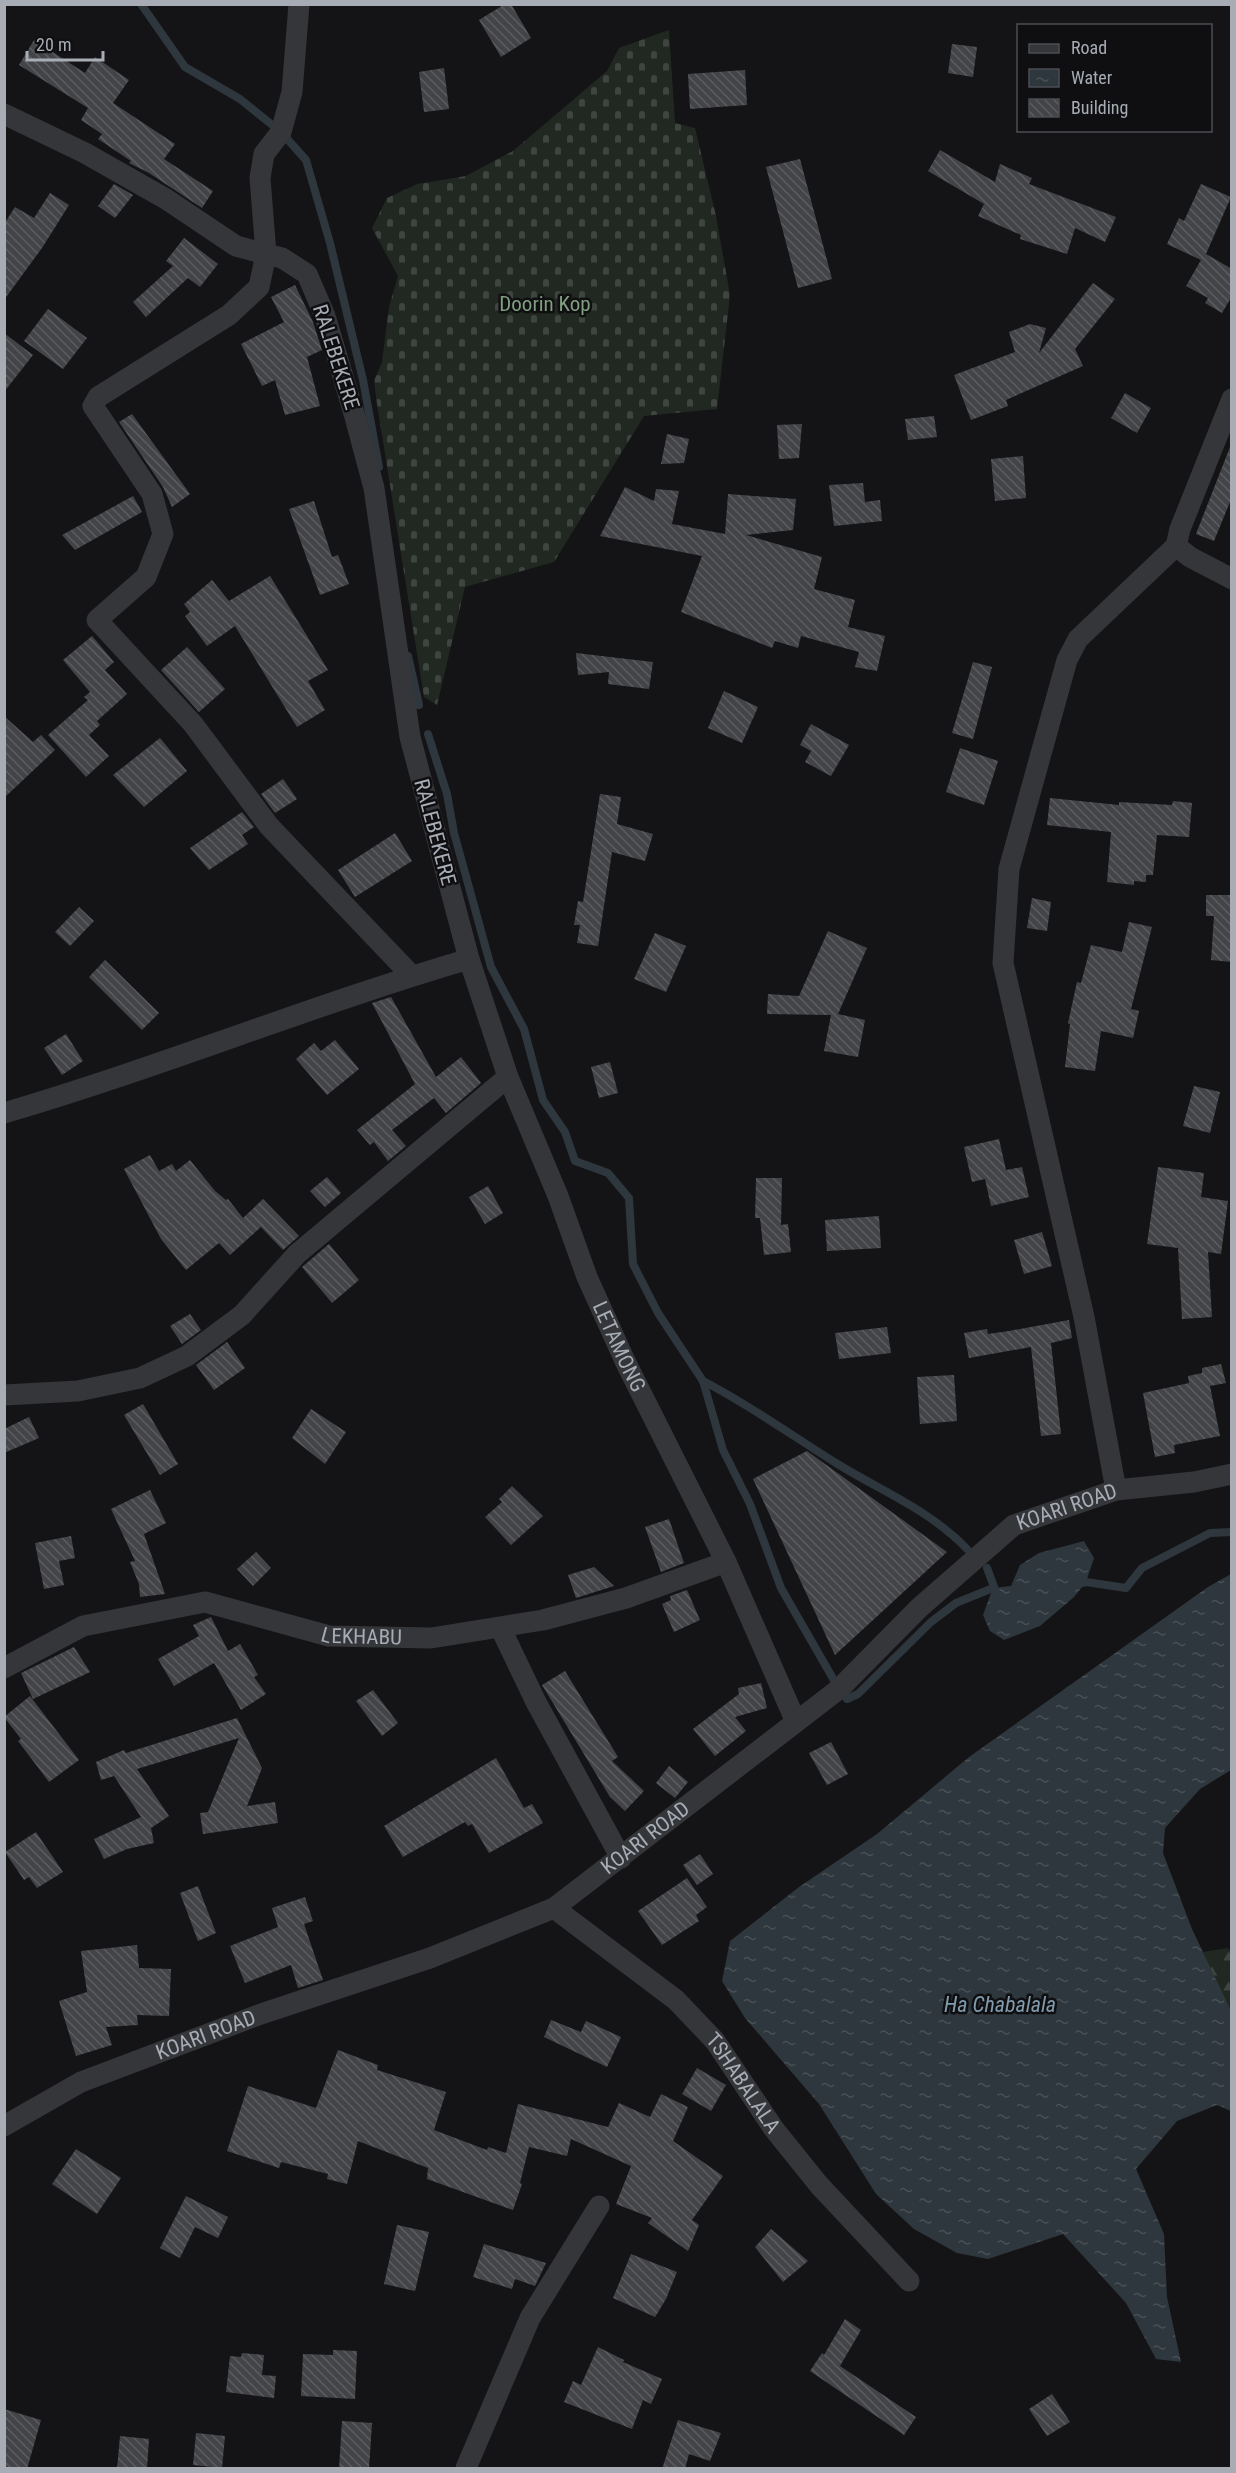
<svg xmlns="http://www.w3.org/2000/svg" width="1236" height="2473" font-family="'Roboto Condensed',sans-serif">
<style>
.forest{fill:url(#forest-firs)}
.cemetery{fill:url(#cemetery-stones)}
.water{fill:url(#water-ripples)}
.lines{fill:none;stroke-linecap:round;stroke-linejoin:round}
.stream{stroke:#2e373d;stroke-width:8}
.building{fill:url(#building-back-hatch)}
.minor{stroke:#35363a;stroke-width:21}
.labels{text-anchor:middle;stroke-width:5;stroke-linejoin:round;paint-order:stroke}
.park-label{font-size:21px;fill:#809e80;stroke:#0f0f11}
.street-label{font-size:21px;fill:#a7acb5;stroke:#0f0f11}
.water-label{font-size:22px;font-style:italic;fill:#819bad;stroke:#0f0f11}
</style>
<defs>
<pattern id="forest-firs" width="22" height="20" patternUnits="userSpaceOnUse" patternTransform="scale(1.5)"><rect width="22" height="20" fill="#212821"/><path d="M5 1l3.5 6h-7zM16 11l3.5 6h-7z" fill="#3e443f"/></pattern>
<pattern id="cemetery-stones" width="16" height="16" patternUnits="userSpaceOnUse" patternTransform="scale(1.5)"><rect width="16" height="16" fill="#212821"/><path d="M2 7V4a2 2 0 0 1 4 0v3zM10 15v-3a2 2 0 0 1 4 0v3z" fill="#3e443f"/></pattern>
<pattern id="water-ripples" width="26" height="14" patternUnits="userSpaceOnUse" patternTransform="scale(1.5)"><rect width="26" height="14" fill="#2e373d"/><path d="M2 4q2-2 4 0t4 0M15 11q2-2 4 0t4 0" fill="none" stroke="#495157"/></pattern>
<pattern id="building-back-hatch" width="6" height="6" patternUnits="userSpaceOnUse" patternTransform="scale(1.5)"><rect width="6" height="6" fill="#434448"/><path d="M-1 5l2 2M0 0l6 6M5-1l2 2" fill="none" stroke="#5b5c60"/></pattern>
</defs>
<rect width="100%" height="100%" fill="#141416"/>
<!-- forest -->
<path class="forest" d="M1228,1948L1231,1952V2020L1203,1952Z"/>
<!-- cemetery -->
<path class="cemetery" d="M669,30L675,123L695,128L716,216L730,295L717,409L644,416L554,562L465,587L437,705L424,697L377,404L374,381L382,362L389,307L398,276L372,228L387,198L417,184L466,176L513,151L607,71L619,48Z"/>
<!-- water -->
<g class="water">
<path d="M1084,1541L1094,1558L1086,1582L1074,1597L1040,1626L1004,1640L990,1631L983,1615L993,1588L1011,1586L1020,1565L1039,1553Z"/>
<path d="M1231,1574V1770L1200,1789L1165,1828L1163,1853L1192,1929L1231,2011V2111L1217,2105L1177,2121L1136,2169L1164,2234L1167,2297L1181,2362L1156,2359L1126,2303L1063,2234L988,2259L957,2253L914,2229L876,2194L819,2104L745,2018L722,1981L730,1941L799,1887L877,1834L969,1757L1208,1587Z"/>
</g>
<g class="lines">
<!-- stream -->
<g class="stream">
<path d="M141,4L185,67L240,99L281,132L306,160L330,243L363,380L379,467"/>
<path d="M408,656L419,705"/>
<path d="M428,734L447,794L454,833L491,967L524,1029L543,1100L565,1132L575,1161L608,1173L629,1198L633,1264L658,1313L703,1381L723,1450L750,1504L781,1588L839,1689L847,1699L858,1694L931,1622L956,1603L993,1588"/>
<path d="M703,1381C750,1405 791,1435 836,1463C881,1491 930,1510 967,1549"/>
<path d="M987,1568L996,1592"/>
<path d="M1078,1584L1086,1582L1126,1588L1142,1568L1210,1533L1232,1532"/>
</g>
</g>
<!-- building -->
<g class="building">
<path d="M505,4H511L531,38L501,57L479,20Z"/>
<path d="M34,40L85,73L95,57L129,80L113,103L175,144L164,159L213,191L202,208L149,173L129,163L131,161L98,139L102,134L81,120L88,108L19,65Z"/>
<path d="M952,44L977,47L973,77L948,73Z"/>
<path d="M444,68L449,109L424,112L419,72Z"/>
<path d="M745,70L747,105L690,109L688,74Z"/>
<path d="M940,150L995,182L1000,164L1032,178L1029,184L1116,217L1105,242L1075,228L1067,254L1020,239L1021,235L978,216L984,204L928,171Z"/>
<path d="M800,159L832,279L798,288L766,167Z"/>
<path d="M114,184L133,195L115,218L98,206Z"/>
<path d="M1201,184L1231,197L1206,254L1232,269V296L1222,313L1205,303L1208,298L1186,286L1201,260L1167,244L1179,218L1184,221Z"/>
<path d="M50,193L69,205L42,248L4,300V224L15,207L34,218Z"/>
<path d="M184,238L218,264L200,287L188,278L146,317L133,302L173,266L166,261Z"/>
<path d="M1093,283L1115,299L1075,349L1083,366L1006,400L1008,406L971,420L954,375L1015,352L1009,332L1030,324L1046,328L1039,353Z"/>
<path d="M295,285L313,322L322,350L307,357L320,406L285,415L275,380L262,386L241,344L284,322L271,297Z"/>
<path d="M48,309L87,338L63,369L24,341Z"/>
<path d="M4,333L33,355L4,392Z"/>
<path d="M1125,393L1151,408L1137,433L1111,418Z"/>
<path d="M132,414L190,494L172,507L163,487L119,422Z"/>
<path d="M934,416L937,437L908,440L905,419Z"/>
<path d="M802,424L799,458L779,459L777,425Z"/>
<path d="M667,434L689,439L684,463L661,464Z"/>
<path d="M1230,447L1232,497L1214,541L1196,534Z"/>
<path d="M1023,456L1026,498L995,501L991,459Z"/>
<path d="M863,483L865,502L880,500L882,521L834,526L829,485Z"/>
<path d="M625,487L654,501L656,489L679,491L672,524L725,534L728,494L796,499L793,530L746,535L822,557L814,589L855,600L848,627L885,636L877,671L855,667L859,652L801,636L798,648L775,641L772,648L681,612L702,556L600,536Z"/>
<path d="M133,496L142,512L75,550L62,535Z"/>
<path d="M314,501L332,557L338,555L349,584L320,595L289,509Z"/>
<path d="M270,576L328,670L308,681L325,710L297,727L235,626L207,646L185,616L190,612L184,604L212,580L229,601Z"/>
<path d="M92,636L114,662L105,670L127,694L97,721L100,725L89,735L109,756L86,777L48,735L88,700L84,697L90,692L63,660Z"/>
<path d="M187,647L225,689L199,712L161,670Z"/>
<path d="M576,653L653,662L649,689L608,684L609,672L578,675Z"/>
<path d="M973,662L992,667L973,739L952,733Z"/>
<path d="M724,691L758,707L742,743L708,728Z"/>
<path d="M4,716L33,742L41,735L55,750L4,798Z"/>
<path d="M811,724L849,745L831,776L805,762L811,751L800,745Z"/>
<path d="M160,738L187,771L144,807L113,775Z"/>
<path d="M960,748L998,761L984,805L946,792Z"/>
<path d="M283,779L297,799L275,813L261,794Z"/>
<path d="M600,794L621,797L617,824L653,834L645,861L612,852L598,946L577,943L580,925H574L578,901L583,902Z"/>
<path d="M1050,798L1119,805V802L1172,805L1173,801L1192,803L1189,837L1157,835L1153,875H1146V882L1134,881V885L1107,882L1111,832L1047,825Z"/>
<path d="M242,812L254,827L242,835L248,844L209,870L190,848Z"/>
<path d="M395,833L412,861L355,897L338,870Z"/>
<path d="M1206,895H1232V962L1211,960L1214,916H1206Z"/>
<path d="M1032,898L1051,902L1047,931L1027,928Z"/>
<path d="M79,907L94,921L70,946L55,932Z"/>
<path d="M1129,922L1152,927L1131,1009L1139,1011L1133,1038L1101,1031L1095,1071L1065,1067L1070,1024L1068,1023L1077,982L1081,983L1091,945L1122,952Z"/>
<path d="M828,931L867,948L838,1014L865,1020L858,1057L824,1051L831,1015L767,1014L768,994L799,996Z"/>
<path d="M655,933L686,946L666,992L634,979Z"/>
<path d="M105,960L159,1013L142,1030L89,977Z"/>
<path d="M391,997L436,1077L461,1057L481,1083L446,1113L434,1098L392,1130L406,1146L388,1161L374,1142L370,1145L357,1130L415,1084L372,1003Z"/>
<path d="M66,1034L83,1061L62,1075L44,1048Z"/>
<path d="M335,1040L359,1069L327,1095L296,1059L314,1043L321,1051Z"/>
<path d="M610,1062L618,1093L599,1098L591,1067Z"/>
<path d="M1194,1086L1220,1092L1210,1133L1183,1126Z"/>
<path d="M999,1139L1006,1170L1022,1167L1029,1197L991,1206L985,1179L972,1182L964,1147Z"/>
<path d="M150,1155L159,1171L172,1164L176,1171L190,1160L215,1191L226,1200L228,1199L243,1218L263,1199L299,1236L283,1250L261,1227L230,1255L219,1243L186,1270L161,1239L124,1169Z"/>
<path d="M1158,1167L1204,1173L1201,1197L1228,1201L1221,1254L1208,1252L1212,1317L1182,1319L1178,1248L1147,1244Z"/>
<path d="M327,1177L341,1193L325,1207L310,1191Z"/>
<path d="M756,1178H782L781,1225L788,1224L791,1252L764,1255L760,1218H755Z"/>
<path d="M488,1186L503,1213L485,1224L469,1197Z"/>
<path d="M879,1216L881,1248L827,1251L825,1220Z"/>
<path d="M1042,1232L1052,1266L1024,1274L1014,1240Z"/>
<path d="M329,1244L359,1280L332,1303L302,1267Z"/>
<path d="M190,1314L201,1330L182,1344L170,1326Z"/>
<path d="M1069,1320L1072,1338L1051,1343L1061,1434L1041,1436L1031,1347L969,1358L964,1333L987,1329L988,1334L1009,1331Z"/>
<path d="M887,1327L891,1353L839,1359L835,1333Z"/>
<path d="M227,1342L245,1368L214,1390L196,1365Z"/>
<path d="M1221,1364L1226,1383L1210,1386L1220,1436L1174,1445L1175,1453L1155,1457L1143,1393L1189,1383L1188,1376L1202,1373V1368Z"/>
<path d="M954,1375L957,1421L920,1424L917,1377Z"/>
<path d="M143,1404L178,1464L160,1475L124,1415Z"/>
<path d="M311,1409L346,1432L325,1464L292,1438Z"/>
<path d="M29,1417L39,1438L4,1453V1429Z"/>
<path d="M807,1451L947,1552L835,1655L753,1479Z"/>
<path d="M512,1486L543,1516L511,1545L485,1517L502,1502L499,1499Z"/>
<path d="M150,1490L166,1523L144,1534L165,1594L140,1597L139,1584L130,1562L135,1561L111,1509Z"/>
<path d="M669,1519L684,1563L661,1572L645,1527Z"/>
<path d="M71,1536L75,1558L59,1561L64,1585L44,1589L35,1543Z"/>
<path d="M256,1552L271,1568L253,1586L237,1569Z"/>
<path d="M594,1567L614,1586L576,1598L568,1575Z"/>
<path d="M687,1590L700,1620L674,1632L662,1604L671,1600L670,1596Z"/>
<path d="M211,1617L228,1651L240,1644L258,1675L254,1677L266,1694L241,1710L214,1663L174,1686L158,1659L199,1636L193,1625Z"/>
<path d="M74,1647L90,1672L33,1699L21,1673Z"/>
<path d="M565,1671L618,1757L612,1761L644,1791L625,1811L610,1797L542,1685Z"/>
<path d="M761,1683L767,1708L735,1717L746,1731L715,1756L693,1729L739,1694L738,1688Z"/>
<path d="M373,1690L398,1723L382,1736L356,1701Z"/>
<path d="M30,1696L79,1760L49,1782L18,1741L21,1739L4,1717Z"/>
<path d="M237,1718L262,1768L247,1806L275,1802L278,1823L203,1834L200,1813L208,1812L239,1738L137,1769L169,1816L151,1828L154,1843L127,1849L104,1859L94,1839L141,1817L114,1776L101,1780L96,1762L124,1750L126,1753Z"/>
<path d="M831,1742L848,1774L827,1785L809,1753Z"/>
<path d="M496,1758L524,1808L532,1804L543,1823L489,1853L472,1824L468,1826L465,1822L403,1857L384,1826Z"/>
<path d="M669,1766L688,1782L675,1798L656,1783Z"/>
<path d="M36,1832L63,1872L37,1888L29,1877L24,1880L5,1852Z"/>
<path d="M700,1854L713,1874L697,1885L683,1865Z"/>
<path d="M687,1878L707,1907L696,1915L699,1921L662,1945L638,1911Z"/>
<path d="M198,1886L216,1933L198,1941L180,1893Z"/>
<path d="M305,1897L313,1921L304,1924L323,1980L298,1988L291,1965L245,1983L230,1946L278,1927L272,1908Z"/>
<path d="M137,1945L139,1968L171,1969L169,2016L137,2015L138,2025L106,2027L112,2045L76,2056L59,2001L87,1992L81,1951Z"/>
<path d="M551,2020L581,2032L586,2021L621,2037L607,2067L544,2037Z"/>
<path d="M338,2050L378,2065L377,2070L446,2092L434,2130L487,2150L488,2147L506,2153L518,2104L608,2127L619,2103L650,2117L661,2094L688,2107L673,2141L723,2176L692,2220L699,2225L688,2251L648,2223L652,2218L616,2204L631,2166L571,2139L567,2156L529,2147L520,2183L522,2184L513,2210L427,2179L428,2168L358,2141L347,2184L327,2179L328,2174L281,2162L279,2168L227,2151L248,2086L316,2108Z"/>
<path d="M697,2068L726,2085L711,2111L682,2094Z"/>
<path d="M76,2149L121,2178L97,2214L52,2184Z"/>
<path d="M186,2196L228,2217L218,2238L195,2227L180,2258L160,2248Z"/>
<path d="M397,2225L429,2232L415,2291L384,2284Z"/>
<path d="M771,2229L808,2261L783,2282L755,2247Z"/>
<path d="M484,2244L546,2263L535,2286L515,2279L512,2289L473,2277Z"/>
<path d="M631,2254L677,2272L666,2299L655,2317L613,2298Z"/>
<path d="M845,2319L861,2330L840,2366L916,2417L904,2435L810,2371L822,2353L824,2355Z"/>
<path d="M598,2347L624,2360L623,2362L662,2379L651,2404L643,2400L632,2429L564,2402L573,2381L581,2385Z"/>
<path d="M333,2350L357,2351L355,2399L301,2396L303,2354L333,2355Z"/>
<path d="M242,2353L264,2355L262,2375L276,2376L274,2398L226,2392L230,2356L241,2357Z"/>
<path d="M1052,2394L1070,2422L1047,2436L1029,2409Z"/>
<path d="M4,2409L41,2420L27,2469H4Z"/>
<path d="M678,2420L721,2433L710,2461L689,2454L685,2469H662Z"/>
<path d="M342,2421L372,2423L369,2469H339Z"/>
<path d="M196,2433L225,2436L222,2468L193,2465Z"/>
<path d="M120,2436L149,2439L147,2469H117Z"/>
</g>
<g class="lines">
<!-- minor -->
<g class="minor">
<path d="M4,114L85,153L166,199L236,246L266,254L259,287L229,315L98,397L93,406L152,494L163,534L146,577L97,620L193,724L269,826L412,976"/>
<path d="M1176,546L1190,557L1232,579"/>
<path id="s1" d="M469,959L508,1077L558,1196L587,1277L625,1361L726,1562L796,1722"/>
<path d="M4,1113C161,1067 312,1005 469,959L410,737L374,488L355,417L325,316L307,274L282,258L266,254L260,178L264,154L281,132L292,92L299,4"/>
<path d="M4,1395L78,1391L140,1378L187,1356L242,1315L297,1254L508,1077"/>
<path d="M1116,1490L1084,1317L1003,963L1009,869L1067,660L1078,639L1176,546L1180,529L1232,399"/>
<path d="M501,1629L536,1702L621,1858"/>
<path id="s2" d="M4,1668L83,1626L205,1602L329,1636L431,1638L543,1620L626,1598L726,1562"/>
<path id="s3" d="M554,1908L676,2000L715,2041L774,2129L819,2185L909,2281"/>
<path id="s4" d="M4,2126L81,2082L261,2014L430,1958L554,1908L839,1689L919,1608L1014,1525L1116,1490L1194,1482L1232,1474"/>
<path d="M466,2468L530,2318L599,2206"/>
</g>
</g>
<g class="labels">
<!-- park labels -->
<g class="park-label">
<text x="545" y="311">Doorin Kop</text>
</g>
<!-- street labels -->
<g class="street-label">
<text transform="translate(336 357) rotate(72)" y="7">RALEBEKERE</text>
<text transform="translate(435 832) rotate(75)" y="7">RALEBEKERE</text>
<text dy="7" stroke="none"><textPath href="#s1" startOffset="416">LETAMONG</textPath></text>
<text dy="7" stroke="none"><textPath href="#s4" startOffset="1248">KOARI ROAD</textPath></text>
<text dy="7" stroke="none"><textPath href="#s2" startOffset="375">LEKHABU</textPath></text>
<text dy="7" stroke="none"><textPath href="#s4" startOffset="708">KOARI ROAD</textPath></text>
<text dy="7" stroke="none"><textPath href="#s4" startOffset="222">KOARI ROAD</textPath></text>
<text dy="7" stroke="none"><textPath href="#s3" startOffset="260">TSHABALALA</textPath></text>
</g>
<!-- water labels -->
<g class="water-label">
<text x="1000" y="2012">Ha Chabalala</text>
</g>
</g>
<!-- border -->
<rect width="1236" height="2473" fill="none" stroke="#a7acb5" stroke-width="12"/>
<!-- legend -->
<rect x="1017" y="24" width="195" height="108" fill="#0f0f11" stroke="#4c4e53" stroke-width="1.5"/>
<rect x="1029" y="44" width="30" height="9" fill="#35363a" stroke="#4c4e53" stroke-width="1.5"/>
<text x="1071" y="54" font-size="18" fill="#a7acb5">Road</text>
<rect x="1029" y="69" width="30" height="18" fill="url(#water-ripples)" stroke="#4c4e53" stroke-width="1.5"/>
<text x="1071" y="84" font-size="18" fill="#a7acb5">Water</text>
<rect x="1029" y="99" width="30" height="18" fill="url(#building-back-hatch)" stroke="#4c4e53" stroke-width="1.5"/>
<text x="1071" y="114" font-size="18" fill="#a7acb5">Building</text>
<!-- scale -->
<path d="M27 51v9h76v-9" fill="none" stroke="#a7acb5" stroke-width="3"/>
<text x="36" y="51" font-size="18" fill="#a7acb5" stroke="#0f0f11" stroke-width="4.5" paint-order="stroke">20 m</text>
</svg>
